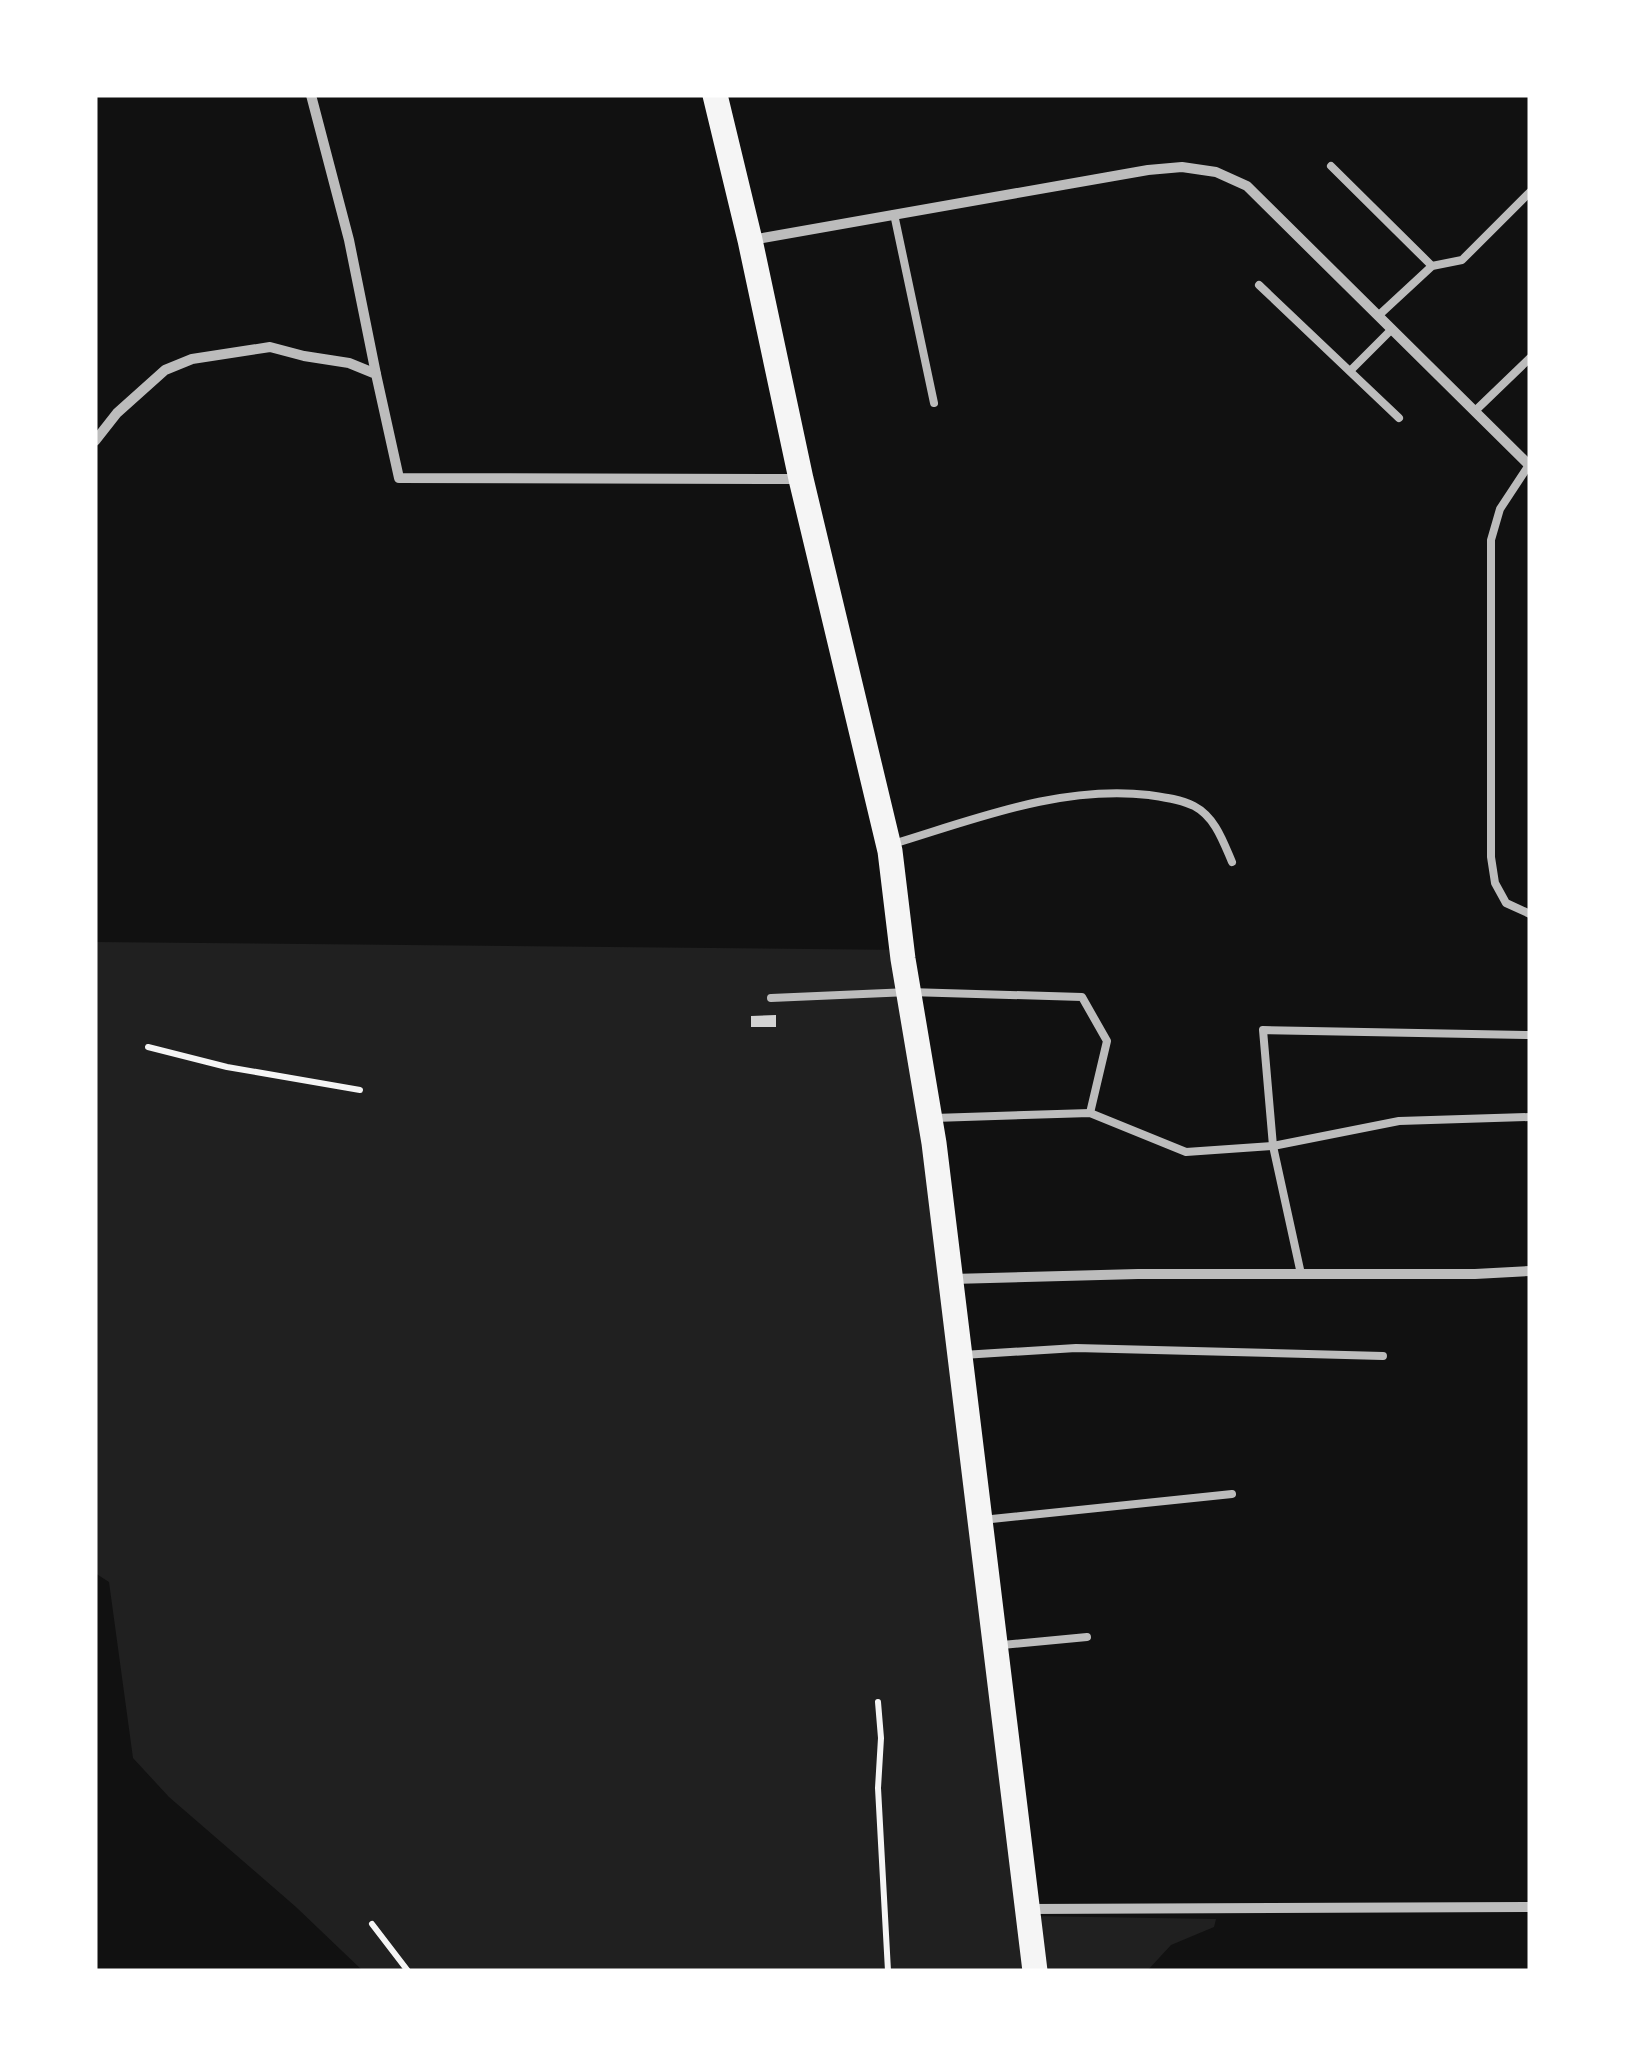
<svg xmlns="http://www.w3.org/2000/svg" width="1625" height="2066" font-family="'Space Grotesk',sans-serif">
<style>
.green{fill:#202020}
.building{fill:#d3d3d3}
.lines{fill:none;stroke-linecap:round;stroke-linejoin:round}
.path{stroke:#f5f5f5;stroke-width:6}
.service{stroke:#bcbcbc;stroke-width:8}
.minor{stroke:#bcbcbc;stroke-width:10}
.primary{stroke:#f5f5f5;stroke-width:25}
</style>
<rect width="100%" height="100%" fill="#111"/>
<!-- green -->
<path class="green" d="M95,942L906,950L1030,1916L1216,1919L1214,1927L1171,1945L1147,1971H363L296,1907L169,1797L133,1758L109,1582L95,1573Z"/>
<!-- building -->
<path class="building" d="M776,1015V1027H751V1016Z"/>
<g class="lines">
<!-- path -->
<g class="path">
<path d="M148,1047L227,1067L360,1090"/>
<path d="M878,1702L881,1738L878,1788L888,1971"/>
<path d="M372,1924L408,1971"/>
</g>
<!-- service -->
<g class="service">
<path d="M1331,166L1432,266"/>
<path d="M894,214L934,403"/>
<path d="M1259,285L1399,418"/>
<path d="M1378,316L1432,266L1462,260L1530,192"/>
<path d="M1350,371L1392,329"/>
<path d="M1475,411L1530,358"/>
<path d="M1529,465L1500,509L1491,540V857L1495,883L1506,903L1530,914"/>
<path d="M893,844C976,819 1060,785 1149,795C1163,797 1180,799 1194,806C1215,817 1223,841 1232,862"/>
<path d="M771,998L909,992L1082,997L1107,1041L1090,1113"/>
<path d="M934,1118L1090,1113L1186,1152L1273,1146L1399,1121L1530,1117"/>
<path d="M1301,1274L1273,1146L1263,1030L1530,1035"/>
<path d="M963,1355L1076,1348L1383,1356"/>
<path d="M982,1520L1232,1494"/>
<path d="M1002,1645L1087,1637"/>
</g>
<!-- minor -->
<g class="minor">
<path d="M311,95L349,240L376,374"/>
<path d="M751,240L1148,170L1182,167L1216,172L1247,186L1530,466"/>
<path d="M95,441L117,413L165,370L192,359L270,347L304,356L349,363L376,374L399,478L800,479"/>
<path d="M952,1279L1138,1274H1475L1530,1271"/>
<path d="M1028,1909L1530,1907"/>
</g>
<!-- primary -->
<path class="primary" d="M715,95L750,240L801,479L890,851L903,959L934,1143L1035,1971"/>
</g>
<!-- border -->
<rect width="1625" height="2066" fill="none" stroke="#ffffff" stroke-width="195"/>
</svg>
